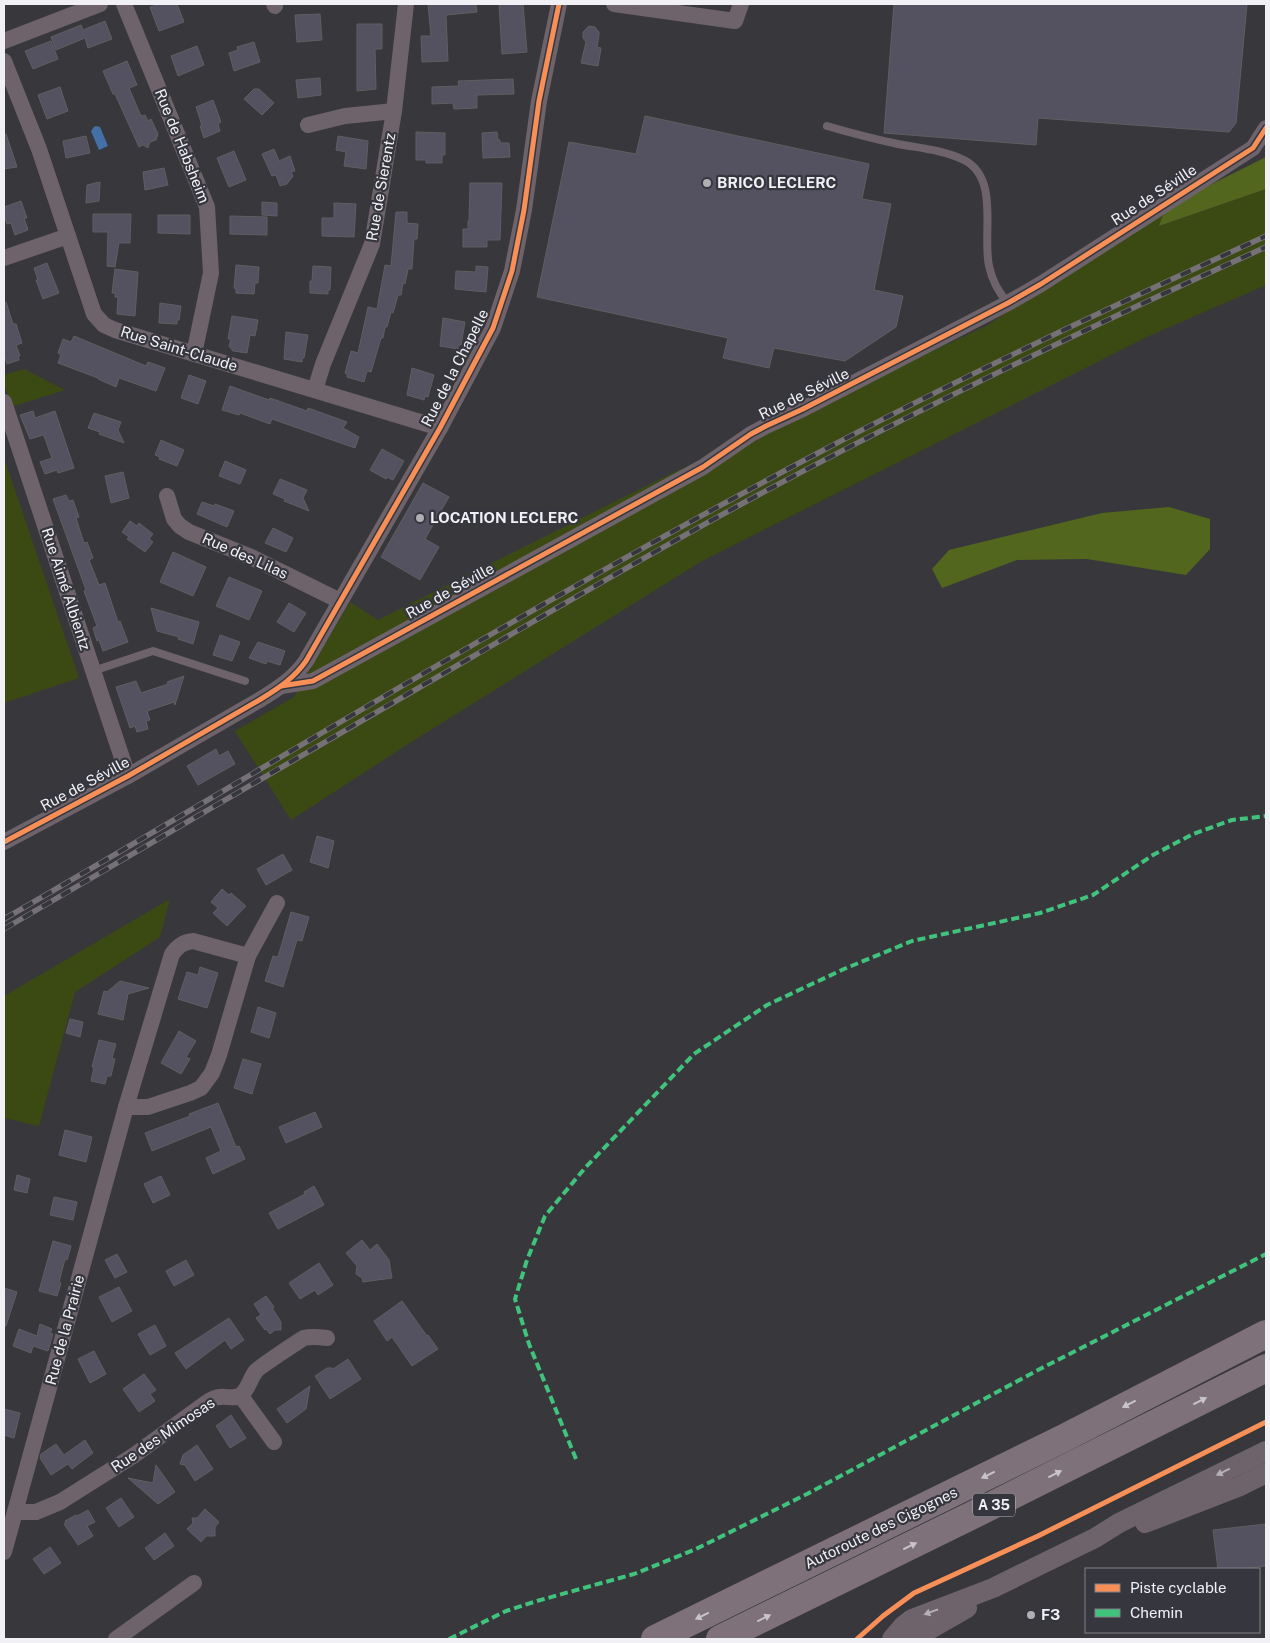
<svg xmlns="http://www.w3.org/2000/svg" width="1270" height="1643" font-family="'Public Sans',sans-serif">
<style>
.green{fill:#3b4913}
.forest{fill:#53661d}
.water{fill:#4470a8}
.building{fill:#545160;stroke:#5f5f62}
.lines{fill:none;stroke-linecap:round;stroke-linejoin:round}
.service{stroke:#6e636a;stroke-width:8}
.minor{stroke:#6e636a;stroke-width:16}
.tertiary{stroke:#6e636a;stroke-width:20}
.motorway{stroke:#7e717a;stroke-width:28}
.rail-casing{stroke:#757176;stroke-width:5.5}
.rail{stroke:#36363e;stroke-width:4;stroke-dasharray:11;stroke-linecap:butt}
.quiet{stroke:#40c37c;stroke-width:4;stroke-dasharray:8 4;stroke-linecap:butt}
.cycleway-casing{stroke:#36363e;stroke-width:8}
.cycleway{stroke:#f78f57;stroke-width:5}
.oneway{fill:#c8c4ca}
.oneway2{fill:#b6b1b6}
.poi-dot{fill:#b0b0b4;stroke:#36363e;stroke-width:2}
.labels{text-anchor:middle;stroke-width:4.5;stroke-linejoin:round;paint-order:stroke}
.shield{fill:#36363e;stroke:#b8b8be;stroke-width:1}
.shield-label{font-size:14px;font-weight:bold;fill:#f0f0f5}
.street-label{font-size:15px;fill:#f0f0f5;stroke:#36363e}
.poi-label{font-size:15px;font-weight:bold;fill:#f0f0f5;stroke:#36363e;text-anchor:start}
</style>
<rect width="100%" height="100%" fill="#38383c"/>
<!-- green -->
<g class="green">
<path d="M1266,189V285L1149,336L702,561L405,746L291,820L235,731L294,697L350,602L378,620L662,478L986,326L1166,207L1160,226Z"/>
<path d="M24,369L65,390L11,407L4,383V375Z"/>
<path d="M4,458L79,678L4,703Z"/>
<path d="M170,899L160,937L75,992L39,1126L4,1118V996Z"/>
</g>
<!-- forest -->
<g class="forest">
<path d="M1266,157V189L1159,226L1166,207Z"/>
<path d="M1169,507L1210,519V549L1186,575L1087,559L1017,560L942,588L932,569L949,550L1102,513Z"/>
</g>
<!-- water -->
<path class="water" d="M96,126L100,127L108,146L99,150L91,131L94,127Z"/>
<!-- building -->
<g class="building">
<path d="M160,4H177L184,22L159,31L150,7Z"/>
<path d="M428,4H476L477,12L446,15L448,61L422,62L421,36H431Z"/>
<path d="M499,4H523L527,52L502,54Z"/>
<path d="M894,4H1247L1236,123L1229,132L1038,118L1036,145L884,133Z"/>
<path d="M320,14L322,40L297,42L295,15Z"/>
<path d="M105,21L112,39L88,48L85,38L56,50L51,37L81,25L83,30Z"/>
<path d="M357,24H382V49H375L376,89L357,91Z"/>
<path d="M589,26L595,27L599,32V35L597,47L601,48L598,66L581,63L586,42L583,38V32Z"/>
<path d="M51,41L58,59L33,69L25,51Z"/>
<path d="M254,42L260,62L234,71L229,53L238,50L237,47Z"/>
<path d="M197,46L204,65L178,76L171,56Z"/>
<path d="M127,61L137,85L129,88L141,116L145,115L148,121L151,119L158,134L156,140L150,142L148,148L143,145L139,147L115,94H113L103,71Z"/>
<path d="M320,78L321,95L298,98L296,80Z"/>
<path d="M513,79L514,94L477,95V108L454,109L453,103L432,104V87L459,86L458,81Z"/>
<path d="M60,87L68,111L47,119L38,95Z"/>
<path d="M254,89H259L274,103L262,115L244,99Z"/>
<path d="M213,100L221,122L218,124L220,131L204,138L200,126H202L200,119L196,107Z"/>
<path d="M645,116L869,164L862,199L891,204L874,290L903,296L896,327L845,361L774,348L769,368L723,358L728,338L537,297L569,142L636,154Z"/>
<path d="M416,132L445,133V155H442V163H426V160H416Z"/>
<path d="M497,132L498,140H500V143H509L510,157L483,158L482,133Z"/>
<path d="M4,134H6L17,167L4,169Z"/>
<path d="M86,136L90,153L66,158L63,141Z"/>
<path d="M338,136L368,141L366,169L344,166L346,152L336,150Z"/>
<path d="M274,149L279,161L290,156L295,171L291,172L293,176L287,184L280,186L276,175L272,176L262,154Z"/>
<path d="M234,151L246,180L229,187L217,158Z"/>
<path d="M164,168L168,185L145,190L143,172Z"/>
<path d="M100,182L99,201L86,203L87,185Z"/>
<path d="M470,183H502L500,240H487V247H463V229H468V221H469Z"/>
<path d="M21,201L27,218H24L28,230L15,235L11,223L7,224L4,215V207Z"/>
<path d="M262,202L277,203V216L262,215Z"/>
<path d="M334,203L356,204L354,237L322,236V218H334Z"/>
<path d="M396,212H407V223L418,224L417,239H414L412,269H408L405,284L403,283L401,295H398L393,313L391,312L387,327H385L383,338H381L371,372L367,371L364,382L347,377V374L345,373L351,351L358,353L368,307L377,309L385,265L391,266Z"/>
<path d="M93,214H131L130,243H119L115,267L107,266L108,232H93Z"/>
<path d="M158,215H190V234L158,233Z"/>
<path d="M230,216L267,217V235L230,234Z"/>
<path d="M47,263L59,293L43,299L36,280H38L34,268Z"/>
<path d="M236,265L259,267L258,283H255L254,294L236,293V289L234,288Z"/>
<path d="M313,266L331,267L330,290H328V294L310,293V281H312Z"/>
<path d="M476,266L488,267L486,292L455,289L456,271L476,272Z"/>
<path d="M115,269L138,272L135,316L117,314L118,297H115V293H112Z"/>
<path d="M6,302L13,324H16L22,343L16,345L20,356H18L19,360L7,364L4,354V303Z"/>
<path d="M160,303L181,306L179,320H177V324L159,323Z"/>
<path d="M232,316L258,320L255,336L250,335L247,353L233,351L229,346L231,339H228Z"/>
<path d="M443,318L465,322L461,345H458V349L440,346Z"/>
<path d="M286,332L308,335L304,358H302V362L284,359Z"/>
<path d="M74,336L146,366L148,362L165,368L156,391L119,378L116,387L98,379V378L58,363L61,355L58,353L63,339L71,342Z"/>
<path d="M412,368L434,375L428,397L425,396L424,400L407,395Z"/>
<path d="M189,375L206,381L198,404L181,398Z"/>
<path d="M230,386L269,400L270,398L307,411L308,408L347,422L343,428L359,437L355,448L272,419L270,424L240,413L239,415L222,410Z"/>
<path d="M33,411L35,418L55,411L74,468L58,473L57,470L45,474L40,462L52,458L44,436L43,435L30,439L20,415Z"/>
<path d="M94,413L121,422L118,430L124,443L99,434L100,432L88,428Z"/>
<path d="M161,440L184,450L177,466L159,459L160,457L155,455Z"/>
<path d="M382,449L404,461L393,480L387,477L386,479L370,470Z"/>
<path d="M225,461L246,470L240,484L219,476Z"/>
<path d="M123,472L129,498L111,503L105,476Z"/>
<path d="M280,479L307,490L303,498L309,511L284,501L285,499L273,494Z"/>
<path d="M423,483L449,497L425,539L439,547L420,580L381,557Z"/>
<path d="M66,495L69,501L73,500L79,517L76,518L84,543L87,542L93,558L89,560L99,585L105,583L118,622L120,621L128,642L103,651L99,640L97,641L93,628L97,626L84,591L86,590L53,499Z"/>
<path d="M202,502L214,506L215,504L234,511L227,527L197,514Z"/>
<path d="M130,521L137,526L139,523L153,534L149,539L153,542L145,552L127,539L129,537L122,532Z"/>
<path d="M273,528L293,538L286,552L265,543Z"/>
<path d="M173,552L206,567L193,596L160,582Z"/>
<path d="M229,577L262,591L249,620L216,606Z"/>
<path d="M289,603L306,613L294,632L277,622Z"/>
<path d="M151,608L199,622L193,644L178,639L179,637L157,631Z"/>
<path d="M220,635L240,642L232,661L213,655Z"/>
<path d="M258,642L285,651L280,665L267,661L266,664L249,658Z"/>
<path d="M184,676L175,705L174,702L147,711L150,720L146,721L148,729L137,732L135,726L130,728L116,687L136,681L141,693L168,684L167,682Z"/>
<path d="M216,749L219,756L228,751L235,764L198,785L187,766Z"/>
<path d="M317,836L334,841L328,868L310,862Z"/>
<path d="M283,854L292,870L266,885L257,869Z"/>
<path d="M222,889L229,895L231,893L246,906L227,926L213,913L218,908L211,902Z"/>
<path d="M291,912L309,917L302,941L297,940L283,987L265,981L273,956L278,957Z"/>
<path d="M200,967L218,973L207,1008L178,999L187,972L198,975Z"/>
<path d="M120,981L149,988L128,994L123,1020L98,1014L104,991L107,992Z"/>
<path d="M258,1007L276,1013L269,1038L251,1032Z"/>
<path d="M70,1019L83,1022L80,1037L66,1033Z"/>
<path d="M179,1031L196,1041L186,1057L190,1059L181,1074L161,1063Z"/>
<path d="M99,1040L116,1044L112,1058L115,1059L114,1063L111,1076H107L105,1084L91,1081L94,1067H92Z"/>
<path d="M243,1059L261,1064L252,1094L234,1088Z"/>
<path d="M218,1103L236,1147L239,1146L245,1159L213,1174L206,1158L221,1151L211,1127L152,1151L145,1133L190,1116L189,1114Z"/>
<path d="M315,1112L322,1127L286,1143L279,1127Z"/>
<path d="M65,1130L92,1137L86,1162L59,1155Z"/>
<path d="M17,1175L30,1179L27,1193L14,1190Z"/>
<path d="M161,1176L170,1195L153,1203L144,1184Z"/>
<path d="M314,1186L324,1205L278,1229L269,1213L305,1194L304,1192Z"/>
<path d="M54,1197L77,1202L73,1220L50,1215Z"/>
<path d="M362,1240L370,1250L377,1244L389,1260L392,1278L363,1282L362,1278L356,1274L357,1266L346,1253Z"/>
<path d="M53,1241L71,1246L67,1260L65,1259L59,1282L61,1283L57,1296L39,1291Z"/>
<path d="M117,1254L127,1272L115,1278L105,1260Z"/>
<path d="M186,1260L194,1275L174,1286L166,1271Z"/>
<path d="M319,1263L333,1285L318,1295L315,1290L300,1299L289,1283Z"/>
<path d="M119,1287L132,1311L112,1322L99,1297Z"/>
<path d="M4,1288L17,1292L6,1326H4Z"/>
<path d="M266,1296L274,1307L272,1308L281,1322V1330H275L270,1334L266,1329L265,1330L256,1318L261,1315L254,1304Z"/>
<path d="M402,1301L427,1336L428,1335L438,1349L412,1366L392,1337L387,1341L374,1321Z"/>
<path d="M229,1318L244,1340L231,1349L225,1340L186,1369L175,1353Z"/>
<path d="M40,1324L52,1329L50,1333L53,1334L48,1351L33,1346L31,1353L13,1346L19,1329L37,1336Z"/>
<path d="M155,1325L166,1346L150,1355L138,1334Z"/>
<path d="M94,1351L106,1374L90,1383L78,1359Z"/>
<path d="M348,1359L361,1379L330,1399L315,1376L327,1368H332L333,1369Z"/>
<path d="M144,1374L156,1390L150,1394L155,1401L139,1412L123,1389Z"/>
<path d="M310,1386L306,1409L287,1423L277,1409Z"/>
<path d="M4,1409L20,1413L14,1438L4,1435Z"/>
<path d="M231,1415L246,1438L230,1448L216,1426Z"/>
<path d="M85,1440L93,1453L72,1469L68,1464L51,1475L40,1458L41,1454L56,1444L64,1455Z"/>
<path d="M197,1445L213,1469L195,1481L185,1465L180,1464L183,1455Z"/>
<path d="M156,1465L175,1492L158,1504L128,1478L153,1483Z"/>
<path d="M121,1498L134,1517L119,1527L106,1508Z"/>
<path d="M205,1509L219,1522L215,1527V1536H206L201,1542L187,1529L193,1523L192,1518H197Z"/>
<path d="M88,1510L95,1522L87,1526L93,1536L78,1545L64,1524L66,1523L65,1521L76,1515L77,1516Z"/>
<path d="M1266,1524V1566L1241,1569H1218L1213,1530Z"/>
<path d="M165,1533L174,1546L154,1560L145,1548Z"/>
<path d="M50,1547L61,1563L44,1574L33,1559Z"/>
</g>
<g class="lines">
<!-- service -->
<g class="service">
<path d="M827,126C851,133 874,139 898,144C920,148 944,150 964,160C1000,178 982,234 989,266C992,280 999,293 1008,303"/>
<path d="M93,671L153,651L245,681"/>
</g>
<!-- minor -->
<g class="minor">
<path d="M124,4L207,207L211,273L194,354"/>
<path d="M274,4L275,6"/>
<path d="M614,4L735,21L741,4"/>
<path d="M4,41L100,4"/>
<path d="M4,61L39,149L94,314L104,325L115,330L440,428"/>
<path d="M308,125L345,116L394,111"/>
<path d="M4,258L68,236"/>
<path d="M315,390L323,364L372,244L394,111L406,4"/>
<path d="M4,402L128,776"/>
<path d="M167,496L174,519L180,526L189,532L251,557L340,601"/>
<path d="M281,686L313,681L703,467L751,434L766,426L803,409L1008,303L1041,284L1253,148L1266,128"/>
<path d="M4,842L128,776L261,699C279,688 294,678 306,661L440,428L493,328L512,271L524,210L539,101L559,4"/>
<path d="M126,1107H148L190,1093L201,1088L212,1073L219,1055L248,956L277,903"/>
<path d="M241,1396L274,1442"/>
<path d="M15,1512H36L60,1502L133,1456L206,1403C210,1400 215,1397 220,1397C228,1396 236,1400 242,1394C249,1388 250,1378 256,1371C258,1368 300,1340 304,1338C311,1336 320,1337 327,1338"/>
<path d="M4,1552L126,1107L172,954C178,946 183,942 193,941L248,956"/>
<path d="M116,1639L194,1583"/>
</g>
<!-- tertiary -->
<g class="tertiary">
<path d="M1145,1523L1238,1487L1266,1473"/>
<path d="M892,1639L903,1626L912,1619L993,1588L1095,1538L1119,1523L1266,1451"/>
<path d="M916,1639L925,1632L967,1608"/>
</g>
<!-- motorway -->
<g class="motorway">
<path d="M655,1639L1064,1438L1266,1334"/>
<path d="M720,1639L987,1508L1266,1368"/>
</g>
<defs>
<g id="rail">
<path d="M4,919C274,763 541,599 818,453C965,375 1115,305 1266,236"/>
<path d="M4,929C160,838 315,747 472,657C567,602 663,546 760,494C926,405 1095,324 1266,247"/>
</g>
</defs>
<!-- rail casing -->
<use href="#rail" class="rail-casing"/>
<!-- rail -->
<use href="#rail" class="rail"/>
<!-- quiet -->
<g class="quiet">
<path d="M576,1459L529,1344L515,1299L527,1260L545,1216L585,1168L694,1054L767,1005L844,969L912,941L1040,913L1093,895L1153,855L1193,834L1232,820L1266,816"/>
<path d="M449,1639L506,1611L537,1601L634,1574L696,1549L807,1494L1040,1369L1266,1254"/>
</g>
<defs>
<g id="cycleway">
<path d="M281,686L313,681L703,467L751,434L766,426L803,409L1008,303L1041,284L1253,148L1266,128"/>
<path d="M4,842L128,776L261,699C279,688 294,678 306,661L440,428L493,328L512,271L524,210L539,101L559,4"/>
<path d="M857,1639L883,1616L914,1593L1038,1536L1266,1422"/>
</g>
</defs>
<!-- cycleway casing -->
<use href="#cycleway" class="cycleway-casing"/>
<!-- cycleway -->
<use href="#cycleway" class="cycleway"/>
</g>
<!-- one-way arrows -->
<defs><path id="oneway-solid" d="M-6-.8H1V-3.2L6.5 0L1 3.2V.8H-6Z" transform="scale(1.25)"/></defs>
<g class="oneway">
<use href="#oneway-solid" transform="translate(1200 1401) rotate(-27)"/>
<use href="#oneway-solid" transform="translate(1129 1404) rotate(153)"/>
<use href="#oneway-solid" transform="translate(1055 1474) rotate(-27)"/>
<use href="#oneway-solid" transform="translate(988 1475) rotate(154)"/>
<use href="#oneway-solid" transform="translate(910 1546) rotate(-26)"/>
<use href="#oneway-solid" transform="translate(702 1616) rotate(154)"/>
<use href="#oneway-solid" transform="translate(764 1618) rotate(-26)"/>
</g>
<g class="oneway2">
<use href="#oneway-solid" transform="translate(1223 1472) rotate(154)"/>
<use href="#oneway-solid" transform="translate(931 1612) rotate(160)"/>
</g>
<!-- markers -->
<g class="poi-dot">
<circle cx="707" cy="183" r="5"/>
<circle cx="420" cy="518" r="5"/>
<circle cx="1031" cy="1615" r="5"/>
</g>
<g class="labels">
<!-- shield labels -->
<rect class="shield" x="973" y="1493.5" width="42" height="23" rx="4"/>
<g class="shield-label">
<text x="994" y="1510">A 35</text>
</g>
<!-- street labels -->
<g class="street-label">
<text transform="translate(182 146) rotate(68)" y="5">Rue de Habsheim</text>
<text transform="translate(381 187) rotate(-80)" y="5">Rue de Sierentz</text>
<text transform="translate(1154 195) rotate(-33)" y="5">Rue de Séville</text>
<text transform="translate(179 349) rotate(17)" y="5">Rue Saint-Claude</text>
<text transform="translate(455 368) rotate(-63)" y="5">Rue de la Chapelle</text>
<text transform="translate(804 394) rotate(-26)" y="5">Rue de Séville</text>
<text transform="translate(245 556) rotate(24)" y="5">Rue des Lilas</text>
<text transform="translate(66 589) rotate(72)" y="5">Rue Aimé Albientz</text>
<text transform="translate(450 591) rotate(-29)" y="5">Rue de Séville</text>
<text transform="translate(85 784) rotate(-28)" y="5">Rue de Séville</text>
<text transform="translate(65 1330) rotate(-75)" y="5">Rue de la Prairie</text>
<text transform="translate(163 1435) rotate(-34)" y="5">Rue des Mimosas</text>
<text transform="translate(881 1528) rotate(-26)" y="5">Autoroute des Cigognes</text>
</g>
<!-- poi labels -->
<g class="poi-label">
<text x="717" y="188">BRICO LECLERC</text>
<text x="430" y="523">LOCATION LECLERC</text>
<text x="1041" y="1620">F3</text>
</g>
</g>
<!-- border -->
<rect width="1270" height="1643" fill="none" stroke="#f0f0f5" stroke-width="10"/>
<!-- legend -->
<rect x="1085" y="1568" width="175" height="65" fill="#36363e" stroke="#808087"/>
<rect x="1095" y="1584" width="25" height="8" fill="#f78f57" stroke="#808087"/>
<text x="1130" y="1593" font-size="15" fill="#f0f0f5">Piste cyclable</text>
<rect x="1095" y="1609" width="25" height="8" fill="#40c37c" stroke="#808087"/>
<text x="1130" y="1618" font-size="15" fill="#f0f0f5">Chemin</text>
</svg>
